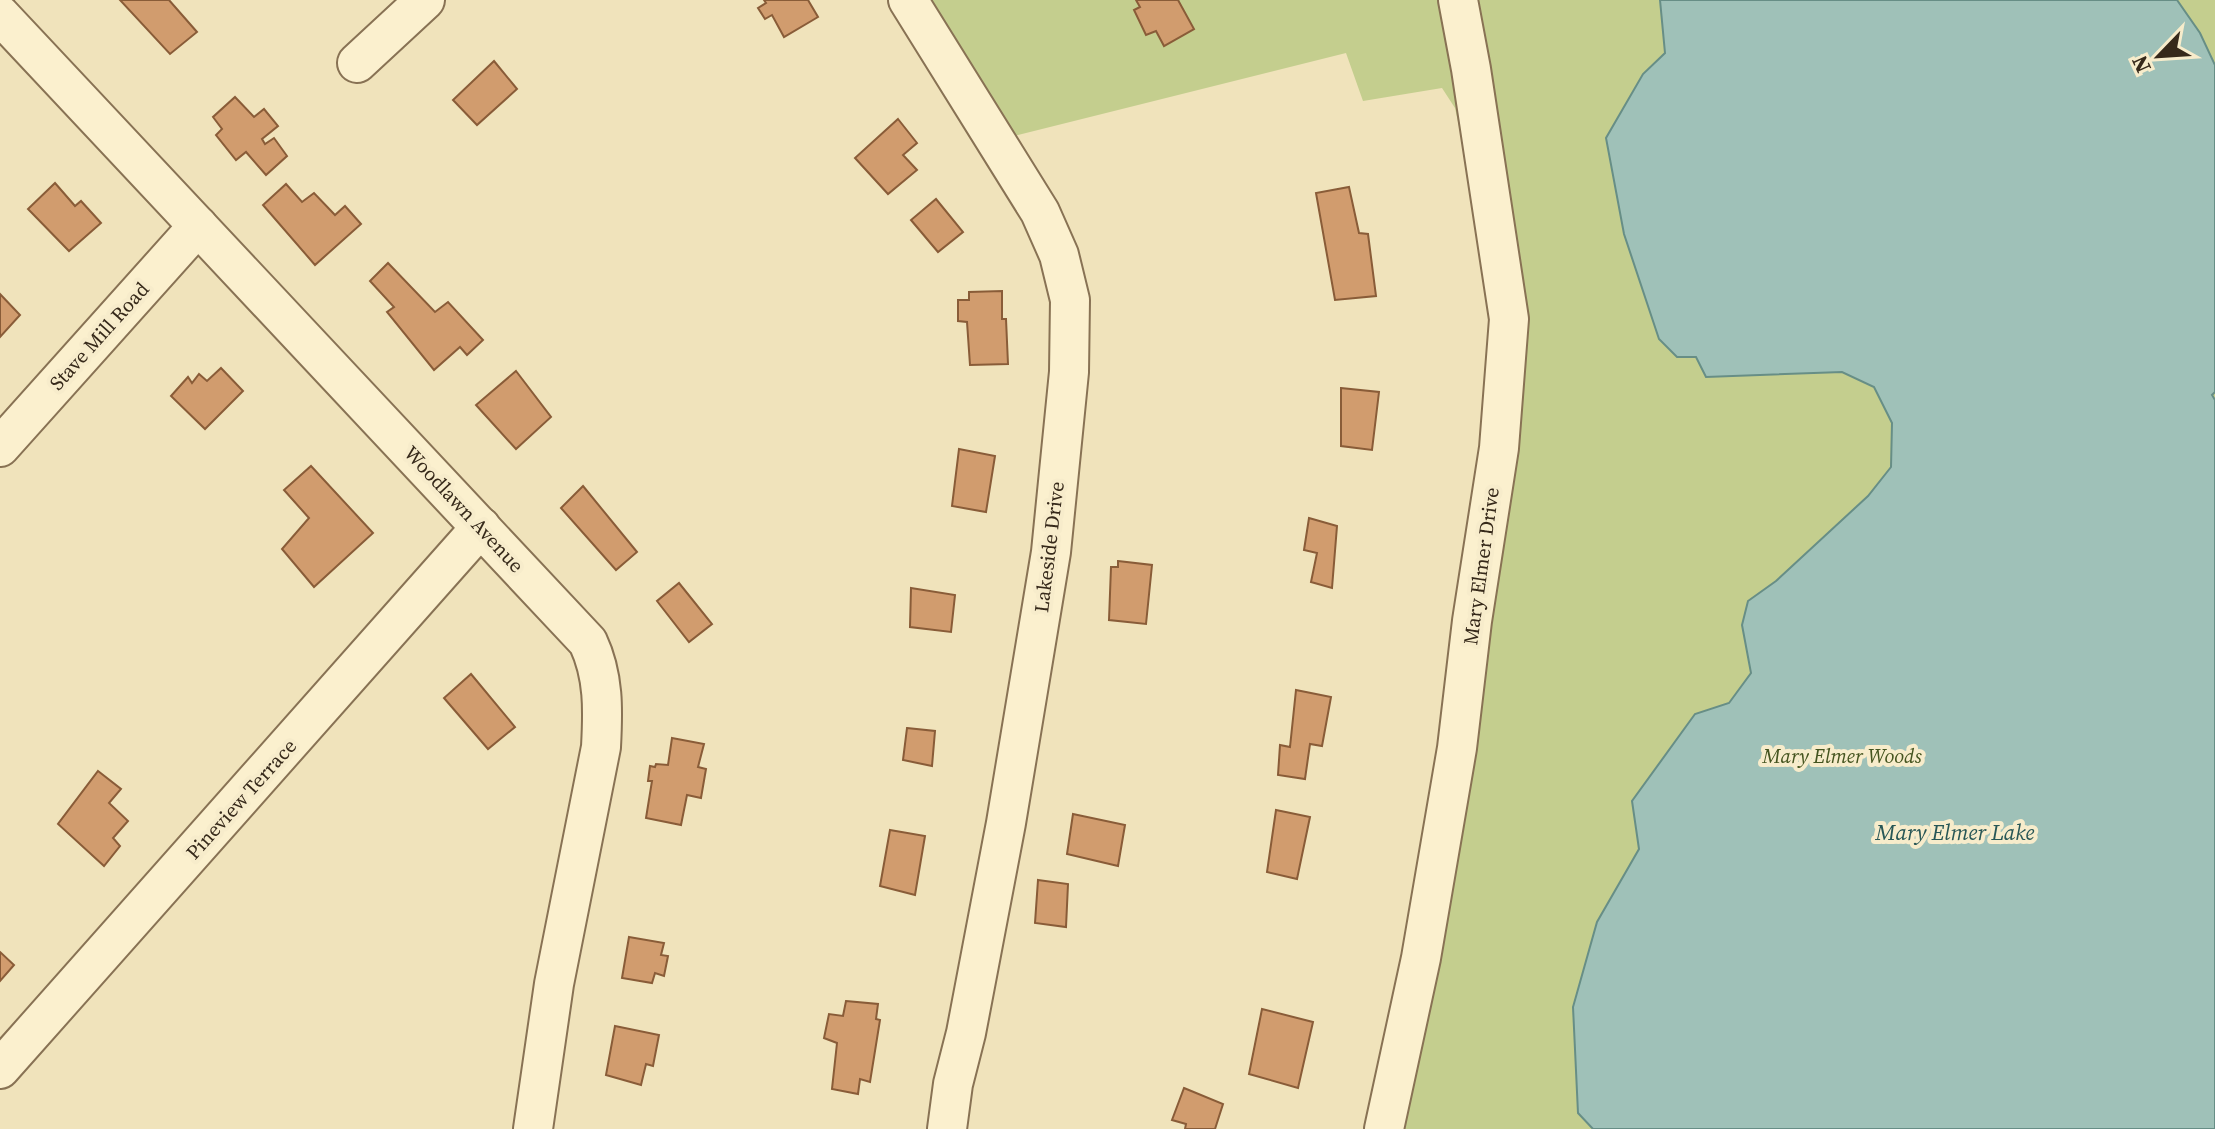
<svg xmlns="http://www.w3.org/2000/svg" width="2215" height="1129" font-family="'Source Serif 4',serif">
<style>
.green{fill:#c4ce8e}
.water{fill:#9fc1b8;stroke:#678e86;stroke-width:2}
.building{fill:#d19c6e;stroke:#895c38;stroke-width:2}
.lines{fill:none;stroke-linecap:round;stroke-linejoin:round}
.minor-casing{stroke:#887254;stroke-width:42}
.minor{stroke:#fbf0ce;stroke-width:38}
.labels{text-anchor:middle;stroke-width:8;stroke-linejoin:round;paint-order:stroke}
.street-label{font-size:20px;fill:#36291a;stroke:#f7eccb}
.park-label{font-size:20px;font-style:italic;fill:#44541f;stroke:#f7eccb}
.water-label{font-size:22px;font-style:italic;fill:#285756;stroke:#f7eccb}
</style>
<rect width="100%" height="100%" fill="#f0e3bb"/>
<!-- green -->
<path class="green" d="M907,0H2215V1129H1391L1499,486L1486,252L1455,108L1442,88L1363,101L1346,53L998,140Z"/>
<!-- water -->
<path class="water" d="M1660,0H2177L2200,33L2215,65V392L2212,395L2215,400V1129H1593L1578,1113L1573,1007L1597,922L1639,849L1632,801L1695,714L1729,703L1751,673L1742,625L1748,601L1776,581L1868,496L1891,467L1892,423L1874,387L1842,372L1706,377L1696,357H1677L1659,339L1624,234L1606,138L1643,74L1665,53Z"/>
<!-- building -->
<g class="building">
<path d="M120,0H169L197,32L170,54Z"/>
<path d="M764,0H808L818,17L784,37L772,15L765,19L758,8L766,3Z"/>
<path d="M1136,0H1178L1194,29L1164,46L1156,31L1146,35L1134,10L1140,7Z"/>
<path d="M494,61L517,89L477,125L453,100Z"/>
<path d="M235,97L254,117L264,109L278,126L262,139L265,144L274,138L287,156L266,175L246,152L236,160L216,135L222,129L213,117Z"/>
<path d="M898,119L917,143L903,155L917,170L888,194L855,158Z"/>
<path d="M55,183L75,206L81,201L101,223L69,251L28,209Z"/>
<path d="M286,184L302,202L314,193L335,215L345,206L361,224L315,265L263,205Z"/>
<path d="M1349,187L1359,233L1368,234L1376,296L1335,300L1316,193Z"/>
<path d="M936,199L963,232L938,252L911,220Z"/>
<path d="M388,263L435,312L448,302L483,340L467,355L460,347L434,370L387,312L394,307L370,281Z"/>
<path d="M1002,291V319H1006L1008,364L970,365L967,322L958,321V300H969V292Z"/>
<path d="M0,294L20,315L0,337Z"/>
<path d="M221,368L243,391L205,429L171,396L188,377L192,383L199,374L207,381Z"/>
<path d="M516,371L551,417L516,449L476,405Z"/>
<path d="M1341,388L1379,392L1372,450L1341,446Z"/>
<path d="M959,449L995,456L986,512L952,506Z"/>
<path d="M311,466L373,533L314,587L282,549L309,518L284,490Z"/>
<path d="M583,486L637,552L616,570L561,508Z"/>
<path d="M1309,518L1337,526L1332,588L1311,582L1317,553L1304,550Z"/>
<path d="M1118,561L1152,565L1146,624L1109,620L1111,567H1118Z"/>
<path d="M679,583L712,624L689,642L657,601Z"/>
<path d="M911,588L955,595L951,632L910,627Z"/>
<path d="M471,674L515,727L488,749L444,698Z"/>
<path d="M1296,690L1331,697L1322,746L1310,744L1305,779L1278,775L1280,745L1290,747Z"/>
<path d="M907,728L935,731L932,766L903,760Z"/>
<path d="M672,738L704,744L698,767L706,769L701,798L687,795L681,825L646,818L652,781H648L650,766L655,767L656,764L668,765Z"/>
<path d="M98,771L121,789L109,803L128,821L113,838L120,846L104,866L58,824Z"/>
<path d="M1276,810L1310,817L1297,879L1267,872Z"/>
<path d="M1073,814L1125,825L1118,866L1067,854Z"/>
<path d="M890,830L925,836L915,895L880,886Z"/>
<path d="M1038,880L1068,884L1066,927L1035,923Z"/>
<path d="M629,937L664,943L661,955L668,956L664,976L655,973L652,983L622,978Z"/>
<path d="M0,952L14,965L0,981Z"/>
<path d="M846,1001L878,1004L876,1019L880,1020L870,1082L860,1079L858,1094L832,1089L837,1043L824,1038L829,1014L843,1016Z"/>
<path d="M1262,1009L1313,1022L1298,1088L1249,1074Z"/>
<path d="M615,1026L659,1035L653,1066L646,1064L641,1085L606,1075Z"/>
<path d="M1184,1088L1223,1104L1215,1129H1185L1186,1124L1172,1120Z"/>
</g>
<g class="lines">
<defs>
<g id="minor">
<path d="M908,0L1040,212L1059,255L1070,300L1069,372L1051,552L1006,823L966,1033L953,1084L947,1129"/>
<path d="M0,15L588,642C604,676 603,710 601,747L554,984L533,1129"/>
<path d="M357,63L425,0"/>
<path d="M0,447L198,226"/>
<path d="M0,1069L481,527"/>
<path d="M1384,1129L1421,958L1457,748L1472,621L1499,448L1509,319L1471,69L1458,0"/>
</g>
</defs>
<!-- minor casing -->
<use href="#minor" class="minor-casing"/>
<!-- minor -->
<use href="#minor" class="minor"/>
</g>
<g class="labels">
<!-- street labels -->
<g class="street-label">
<text transform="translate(99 336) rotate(-48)" y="7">Stave Mill Road</text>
<text transform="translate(464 509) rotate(47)" y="7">Woodlawn Avenue</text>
<text transform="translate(1049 547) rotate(-83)" y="7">Lakeside Drive</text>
<text transform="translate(1481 566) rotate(-82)" y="7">Mary Elmer Drive</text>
<text transform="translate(241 799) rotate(-48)" y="7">Pineview Terrace</text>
</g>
<!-- park labels -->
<g class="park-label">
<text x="1842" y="763">Mary Elmer Woods</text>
</g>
<!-- water labels -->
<g class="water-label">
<text x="1955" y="840">Mary Elmer Lake</text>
</g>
</g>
<!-- north arrow -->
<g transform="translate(2159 56) rotate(245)" stroke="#f7eccb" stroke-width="6" paint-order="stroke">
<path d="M0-6L14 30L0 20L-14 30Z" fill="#36291a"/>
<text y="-12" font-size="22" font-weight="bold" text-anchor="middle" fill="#36291a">N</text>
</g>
</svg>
